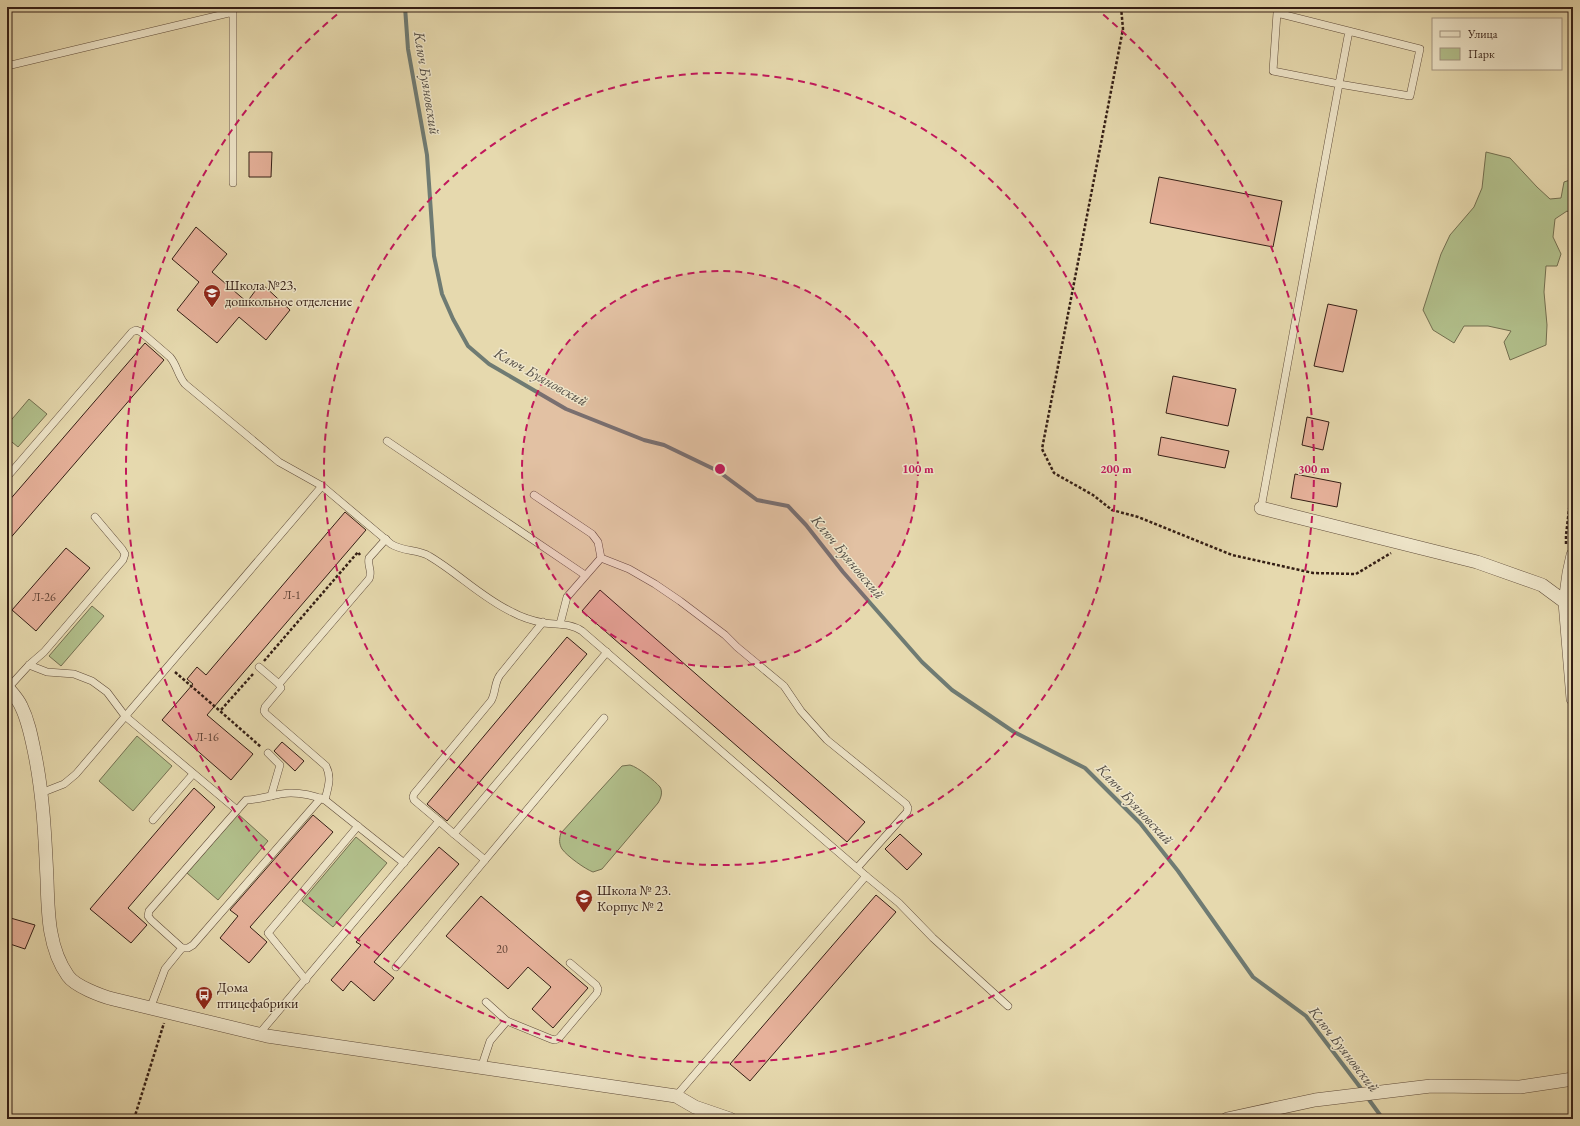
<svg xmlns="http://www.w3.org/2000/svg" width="1580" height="1126" font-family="'EB Garamond',serif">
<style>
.green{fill:#b2c08c;stroke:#736f50}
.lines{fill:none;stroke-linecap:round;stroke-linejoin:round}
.stream{stroke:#6f7b73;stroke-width:4}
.building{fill:#e6b19a;stroke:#341e15}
.service-casing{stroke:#604d3b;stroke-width:8}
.minor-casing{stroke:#604d3b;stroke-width:14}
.path{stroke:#341e15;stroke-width:2.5;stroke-dasharray:3 2;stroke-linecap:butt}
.service{stroke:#efe6ca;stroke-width:7}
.minor{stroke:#efe6ca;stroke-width:13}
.ring{fill:none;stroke:#c2185b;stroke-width:2;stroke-dasharray:7 5}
.labels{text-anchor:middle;stroke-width:3;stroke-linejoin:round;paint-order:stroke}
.number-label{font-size:12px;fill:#604336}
.poi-label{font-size:14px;fill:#341e15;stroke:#efe6ca;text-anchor:start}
.water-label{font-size:15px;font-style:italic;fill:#524c44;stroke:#efe6ca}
.centre{fill:#c2185b;stroke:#efe6ca;stroke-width:2}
.ring-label{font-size:12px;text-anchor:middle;font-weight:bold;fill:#c2185b;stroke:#efe6ca;stroke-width:3;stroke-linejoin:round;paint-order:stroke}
</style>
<rect width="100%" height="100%" fill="#e6d9ae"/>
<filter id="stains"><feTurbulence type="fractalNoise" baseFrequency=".005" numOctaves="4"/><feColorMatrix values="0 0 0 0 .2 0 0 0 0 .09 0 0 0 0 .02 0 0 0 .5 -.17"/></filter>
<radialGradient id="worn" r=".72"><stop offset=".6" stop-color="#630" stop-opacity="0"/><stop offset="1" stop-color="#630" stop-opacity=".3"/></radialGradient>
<!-- green -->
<g class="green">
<path d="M1486,152L1510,158L1537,187L1550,199L1561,198L1564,182L1573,179V215L1567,211L1555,219L1553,237L1561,254L1557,266H1546L1544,292L1547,325L1546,345L1510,360L1504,342L1511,331L1488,326H1464L1454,343L1433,330L1423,310L1441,254L1450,235L1474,207L1482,188Z"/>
<path d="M29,399L47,414L18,447L7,438V425Z"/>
<path d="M92,606L104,616L61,666L49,656Z"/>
<path d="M137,736L172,766L133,811L99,781Z"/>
<path d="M630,765C638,767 655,781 660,787C663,792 661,798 658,803L602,869L593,872C585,869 567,856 562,849C559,844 559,839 561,833L622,766Z"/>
<path d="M238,814L268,841L218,900L187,873Z"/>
<path d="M356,837L387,863L333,927L302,901Z"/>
</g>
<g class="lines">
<!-- stream -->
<g class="stream">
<path d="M405,7L408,49L427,155L434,256L442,294L453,319L468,346L489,364L566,409L644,440L664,445L718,471L757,500L788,506L806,525L843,572L922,662L952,690L1014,732L1085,768L1140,823L1178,871L1253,977L1306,1016L1363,1091"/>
<path d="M1367,1097L1383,1119"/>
</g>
</g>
<!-- building -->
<g class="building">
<path d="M249,152H272L271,177H249Z"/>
<path d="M1159,177L1282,201L1273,247L1150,223Z"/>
<path d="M196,227L227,254L212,272L247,302L261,283L290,310L266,340L239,317L217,343L177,310L199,282L172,259Z"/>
<path d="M1328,304L1357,310L1343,372L1314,366Z"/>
<path d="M145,343L164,360L7,542V503Z"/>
<path d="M1173,376L1236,389L1228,426L1166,413Z"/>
<path d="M1307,417L1329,422L1323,450L1302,445Z"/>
<path d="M1161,437L1229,451L1225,468L1158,455Z"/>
<path d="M1295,474L1341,483L1337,507L1291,498Z"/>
<path d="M345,512L366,530L207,715L253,754L231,780L162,720L193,684L187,679L197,667L206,675Z"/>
<path d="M66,548L90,568L36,631L12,610Z"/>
<path d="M600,590L865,822L847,842L582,611Z"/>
<path d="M567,637L587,654L447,821L427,804Z"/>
<path d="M282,742L304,761L295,771L274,751Z"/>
<path d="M194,788L215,807L128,908L147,925L131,943L90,909Z"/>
<path d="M313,815L333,832L250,927L267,942L249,963L220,938L238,916L230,910Z"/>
<path d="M900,834L922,854L907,870L885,849Z"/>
<path d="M439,847L459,864L374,962L394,978L374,1001L351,981L343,991L331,980L361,945L356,942Z"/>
<path d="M876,895L896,912L750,1081L730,1064Z"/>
<path d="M481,896L588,988L553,1028L532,1009L551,987L528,967L508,989L446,936Z"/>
<path d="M7,917L35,925L25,949L7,943Z"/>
</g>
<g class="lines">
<defs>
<g id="service">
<path d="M7,66L233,12V183"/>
<path d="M387,441L585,575"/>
<path d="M7,477L132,332L136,330L141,332L170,357C177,365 178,376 185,384L279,462L322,486L391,544C403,552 418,549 429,556C458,573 482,598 512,612C521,617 534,621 544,623C557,625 571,623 582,631L866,876L676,1096"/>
<path d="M534,495L592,534L598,542L601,558"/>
<path d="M1261,508L1339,84L1273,71L1277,13L1420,49L1410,96L1339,84L1349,31"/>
<path d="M560,624L567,597L601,558L629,569L655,584L680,601L725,635L737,647L784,686L801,711L827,740L906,804L908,808L907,812L857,868"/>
<path d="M29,665L47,672L74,674L92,681L107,692L125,716L237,810"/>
<path d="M259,667L279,684L281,688L265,707L264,711L266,714L326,766C332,778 328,787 325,800"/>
<path d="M279,684L369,579C373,571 367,566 369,558L386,539"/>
<path d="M8,688L29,665L44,652L123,560L125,554L122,549L95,517"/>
<path d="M268,753L280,765L271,796"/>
<path d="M41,793L64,784L76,774L322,486"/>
<path d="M153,820L193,774"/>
<path d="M439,821L414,800L413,797L414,794L491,701C496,693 494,683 500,675L543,622"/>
<path d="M454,834L485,860L604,718"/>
<path d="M866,876L899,903L933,938L1008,1006"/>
<path d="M182,948H188L193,945L321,798"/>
<path d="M396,967L485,860"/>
<path d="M306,980L268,933L358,826"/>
<path d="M486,1002L507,1021"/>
<path d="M150,1009L165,969L182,948L151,920L148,916L149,911L246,800C261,800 276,793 291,793C302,793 315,796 325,800L404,863"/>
<path d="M259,1034L439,821L454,834L607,652"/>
<path d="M481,1068L490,1041L507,1021L551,1039L555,1040L559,1038L597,993L598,989L596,985L570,963"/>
</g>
<g id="minor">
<path d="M1261,508L1477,562L1542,585L1565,602"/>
<path d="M1573,555L1569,573L1565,602L1573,699"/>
<path d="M7,687C12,693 18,699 21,706C28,720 31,735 34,750C43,792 45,836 47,879C48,912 48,948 68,976C75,986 101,996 113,999L267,1036L676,1096L695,1107L730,1119"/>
<path d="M1227,1119L1315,1100L1431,1086L1520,1087L1573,1079"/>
</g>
</defs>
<!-- service casing -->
<use href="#service" class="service-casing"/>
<!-- minor casing -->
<use href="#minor" class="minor-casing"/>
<!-- path -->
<g class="path">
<path d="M1121,7L1123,29L1042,449L1054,473L1093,495L1112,510L1138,517L1232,555L1313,573L1356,574L1391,553"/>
<path d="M1566,544V535L1573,476"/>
<path d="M264,661L358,552L360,555"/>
<path d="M175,672L220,711"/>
<path d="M253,674L220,711L261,747"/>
<path d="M134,1119L164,1023"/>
</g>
<!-- service -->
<use href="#service" class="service"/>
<!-- minor -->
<use href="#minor" class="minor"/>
</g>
<!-- distance rings -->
<circle cx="720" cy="469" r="198" fill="#c2185b" fill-opacity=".12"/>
<g class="ring">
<circle cx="720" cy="469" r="198"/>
<circle cx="720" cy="469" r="396"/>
<path d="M1094 7A594 594 0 1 1 346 7"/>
</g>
<!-- icons -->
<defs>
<symbol id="school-pin" viewBox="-11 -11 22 30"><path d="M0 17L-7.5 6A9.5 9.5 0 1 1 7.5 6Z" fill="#8f2418" stroke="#efe6ca"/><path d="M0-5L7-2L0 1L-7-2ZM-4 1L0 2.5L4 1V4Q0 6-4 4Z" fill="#fff"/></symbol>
<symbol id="bus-pin" viewBox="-11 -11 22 30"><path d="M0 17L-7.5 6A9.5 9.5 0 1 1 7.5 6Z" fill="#8f2418" stroke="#efe6ca"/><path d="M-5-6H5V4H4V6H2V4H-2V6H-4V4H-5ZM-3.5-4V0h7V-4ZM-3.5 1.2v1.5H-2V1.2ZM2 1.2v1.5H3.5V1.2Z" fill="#fff"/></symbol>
</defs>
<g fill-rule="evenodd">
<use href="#school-pin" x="202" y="283" width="20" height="27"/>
<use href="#school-pin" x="574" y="888" width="20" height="27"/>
<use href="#bus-pin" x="194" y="985" width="20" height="27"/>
</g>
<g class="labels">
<!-- number labels -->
<g class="number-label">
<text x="292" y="599">Л-1</text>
<text x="44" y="601">Л-26</text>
<text x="207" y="741">Л-16</text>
<text x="502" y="953">20</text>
</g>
<!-- poi labels -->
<g class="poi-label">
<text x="225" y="290">Школа №23,<tspan x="225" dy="16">дошкольное отделение</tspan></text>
<text x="597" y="895">Школа № 23.<tspan x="597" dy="16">Корпус № 2</tspan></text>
<text x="217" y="992">Дома<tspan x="217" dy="16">птицефабрики</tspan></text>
</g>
<!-- water labels -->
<g class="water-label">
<text transform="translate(427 83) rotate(81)" y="5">Ключ Буяновский</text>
<text transform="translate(541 377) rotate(29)" y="5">Ключ Буяновский</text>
<text transform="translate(848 557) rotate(50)" y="5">Ключ Буяновский</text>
<text transform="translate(1135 804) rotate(47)" y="5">Ключ Буяновский</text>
<text transform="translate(1344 1049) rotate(52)" y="5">Ключ Буяновский</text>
</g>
</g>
<circle cx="720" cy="469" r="6" class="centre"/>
<g class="ring-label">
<text x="918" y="473">100 m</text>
<text x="1116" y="473">200 m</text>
<text x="1314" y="473">300 m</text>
</g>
<!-- margin -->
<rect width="1580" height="1126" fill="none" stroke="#e6d9ae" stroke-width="24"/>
<rect x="8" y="8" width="1564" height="1110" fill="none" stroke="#341e15" stroke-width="2"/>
<rect x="12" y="12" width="1556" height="1102" fill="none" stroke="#341e15"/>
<!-- legend -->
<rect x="1432" y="18" width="130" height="52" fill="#efe6ca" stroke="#a49682"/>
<rect x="1440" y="31" width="20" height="6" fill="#efe6ca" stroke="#a49682"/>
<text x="1468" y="38" font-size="12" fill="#341e15">Улица</text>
<rect x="1440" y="48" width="20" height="12" fill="#b2c08c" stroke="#a49682"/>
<text x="1468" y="58" font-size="12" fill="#341e15">Парк</text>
<rect width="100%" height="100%" filter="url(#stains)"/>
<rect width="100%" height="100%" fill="url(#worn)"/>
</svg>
